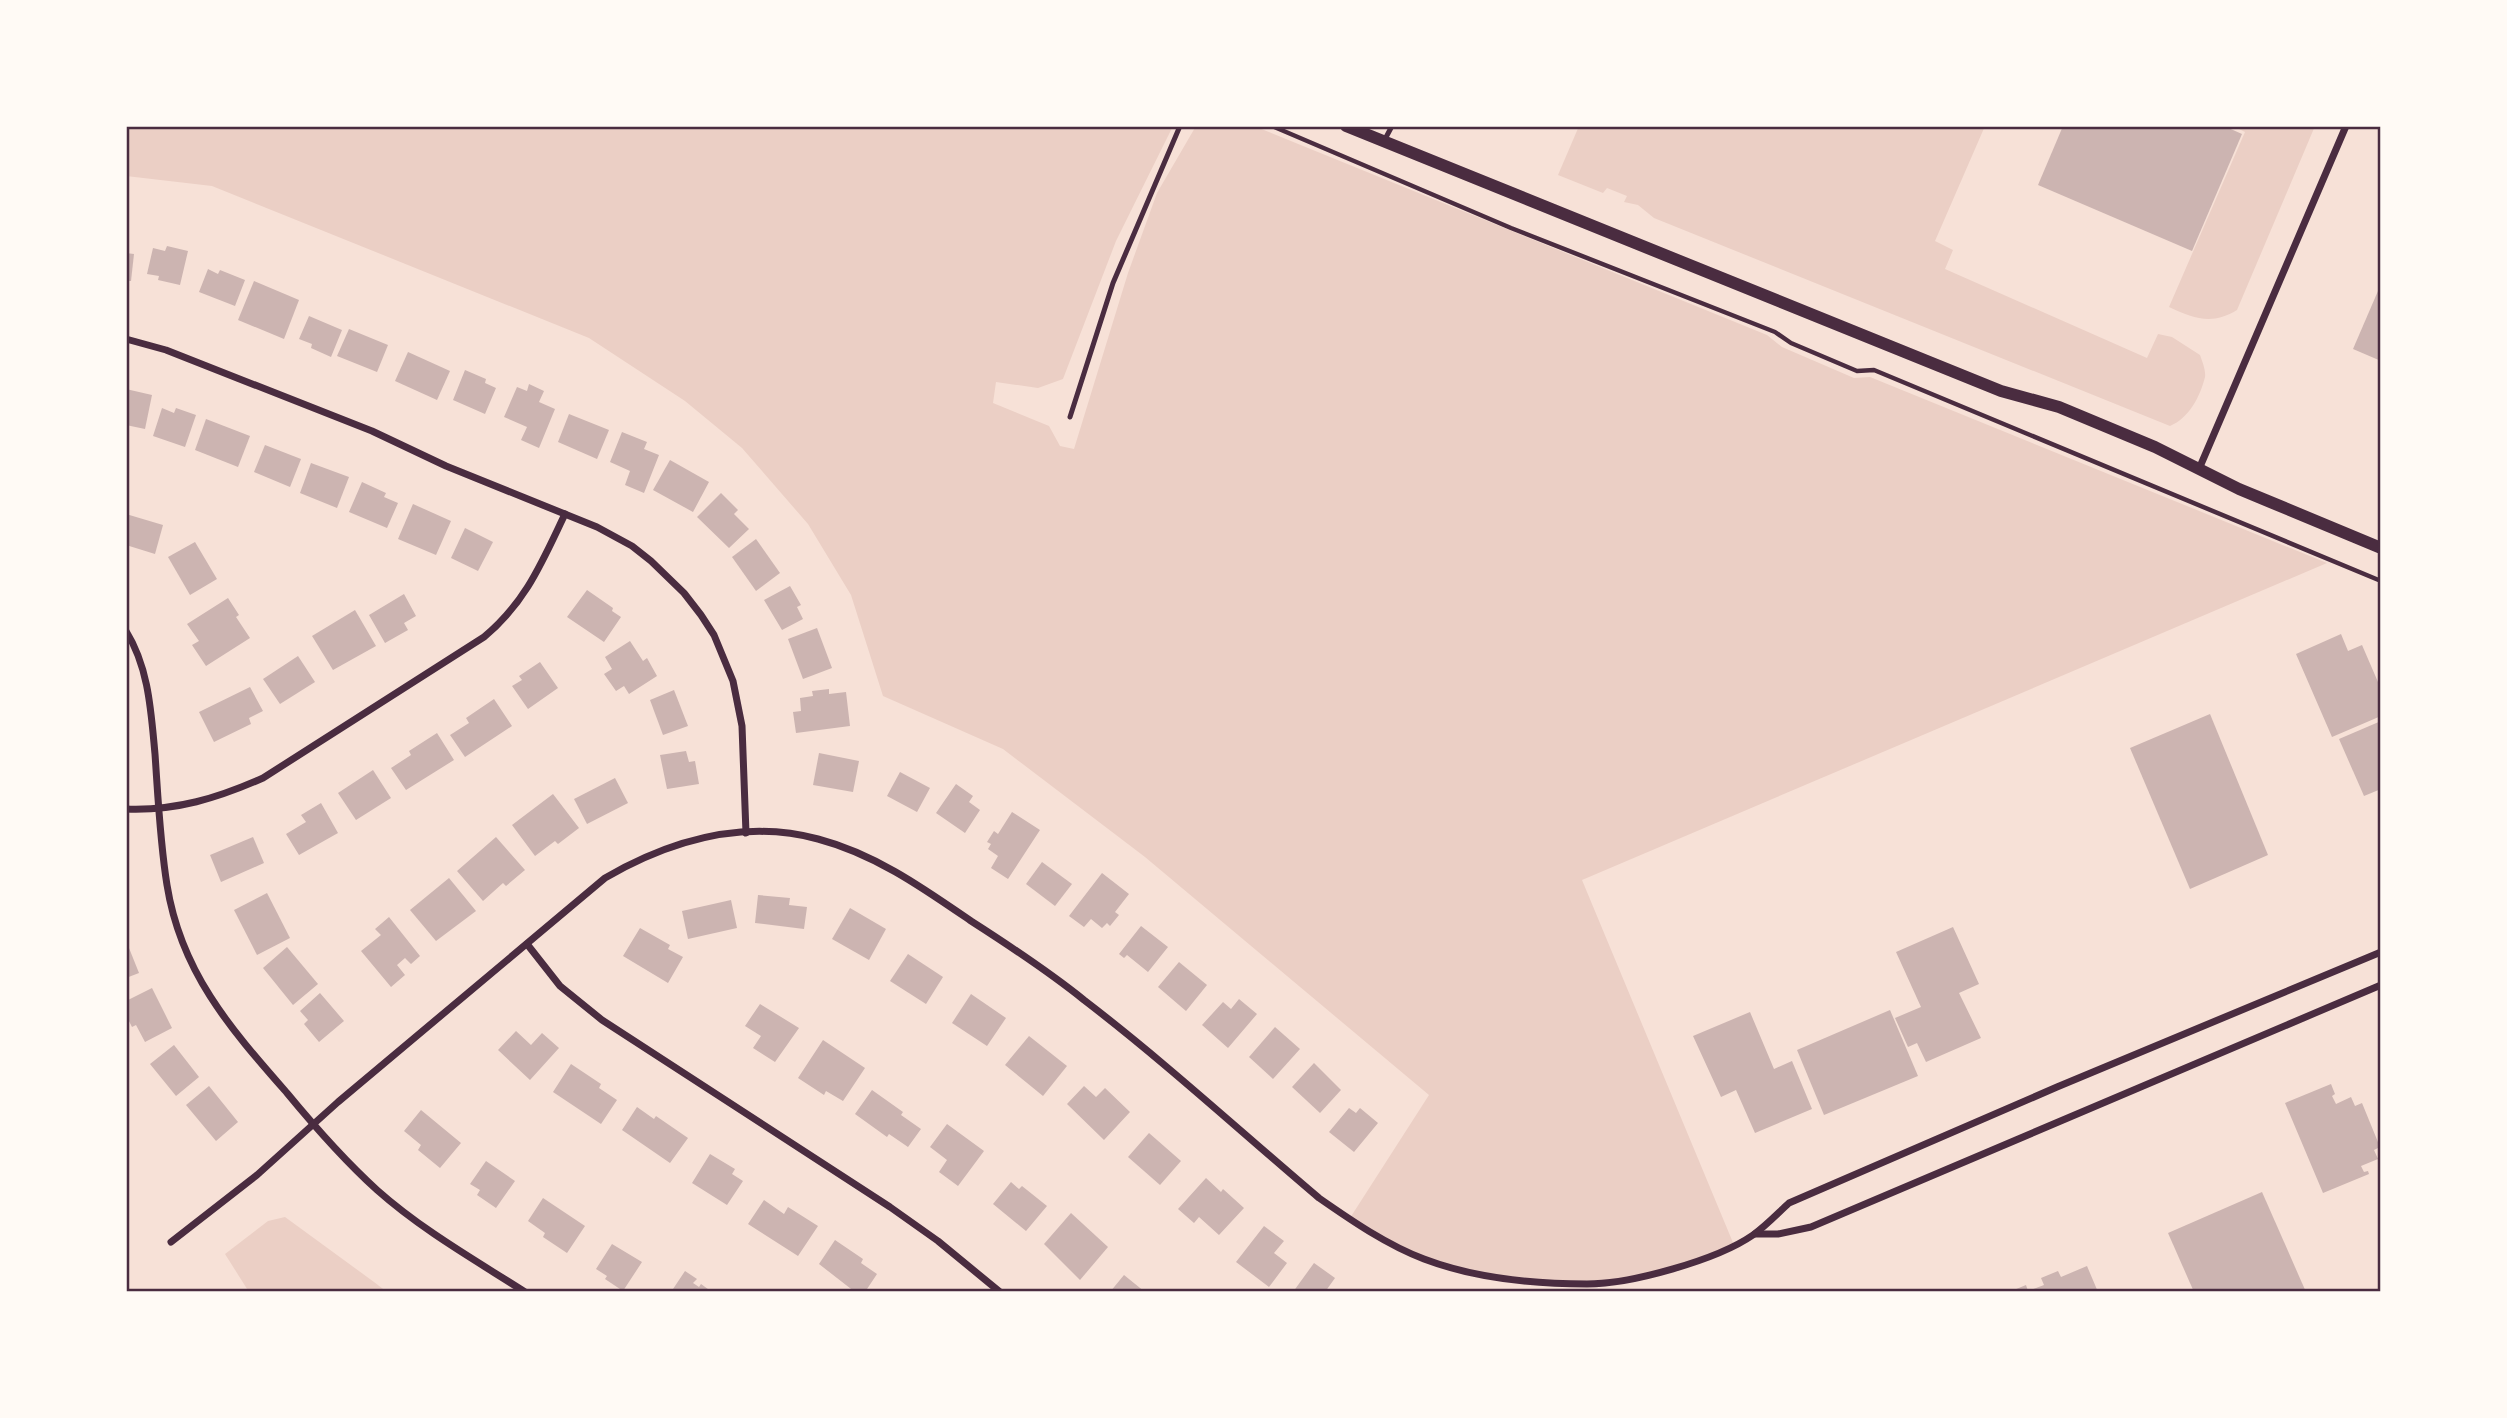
<svg xmlns="http://www.w3.org/2000/svg" width="2507" height="1418" font-family="'Space Grotesk',sans-serif">
<style>
.green{fill:#ebcfc5}
.building{fill:#ccb4b1}
.lines{fill:none;stroke-linecap:round;stroke-linejoin:round}
.path{stroke:#4a2c40;stroke-width:4.5}
.service{stroke:#4a2c40;stroke-width:5}
.minor{stroke:#4a2c40;stroke-width:7}
.tertiary{stroke:#4a2c40;stroke-width:12}
.neatline{fill:none;stroke:#4a2c40;stroke-width:2.5}
</style>
<rect width="100%" height="100%" fill="#f7e1d7"/>
<!-- green -->
<g class="green">
<path d="M126,126H1173L1116,241L1063,379L1038,388L996,382L993,403L1049,426L1060,446L1074,449L1128,273L1157,193L1196,126H1254L1767,335L1782,347L1854,378L1870,377L2327,563L1582,880L1734,1245L1688,1265L1596,1284L1479,1274L1418,1257L1350,1218L1429,1095L1145,857L1003,749L883,696L851,595L808,524L742,448L685,401L589,338L212,186L126,176Z"/>
<path d="M1579,126H1985L1935,241L1953,250L1945,269L2147,358L2158,334L2172,337L2200,355C2202,361 2206,370 2205,377C2200,397 2189,418 2170,426L1654,218L1638,205L1624,202L1627,196L1607,188L1603,193L1558,175Z"/>
<path d="M2233,126H2315L2237,310C2213,325 2194,319 2169,307L2245,132Z"/>
<path d="M285,1217L374,1282L387,1292H249L225,1254L268,1221Z"/>
</g>
<!-- building -->
<g class="building">
<path d="M2063,126H2224L2242,134L2192,251L2038,185Z"/>
<path d="M167,246L188,251L180,285L158,280L159,276L147,274L153,248L165,251Z"/>
<path d="M126,253L134,254L131,281H126Z"/>
<path d="M208,269L218,274L220,270L245,280L235,306L199,292Z"/>
<path d="M254,281L299,300L284,339L238,320Z"/>
<path d="M2381,284V361L2353,349Z"/>
<path d="M309,316L342,330L331,357L311,348L312,344L299,339Z"/>
<path d="M349,329L388,345L377,372L337,356Z"/>
<path d="M408,352L450,371L437,400L395,381Z"/>
<path d="M465,370L486,379L485,383L496,388L485,414L453,400Z"/>
<path d="M529,384L544,391L539,402L555,409L539,448L521,440L527,427L504,417L517,387L527,391Z"/>
<path d="M126,389L152,395L145,429L126,425Z"/>
<path d="M162,408L174,413L176,408L196,415L185,447L153,436Z"/>
<path d="M569,414L609,430L597,459L558,442Z"/>
<path d="M206,419L250,436L238,467L195,450Z"/>
<path d="M622,432L647,442L644,449L659,455L644,493L625,485L630,471L610,462Z"/>
<path d="M265,445L301,459L290,487L254,472Z"/>
<path d="M670,460L709,482L693,512L653,490Z"/>
<path d="M311,463L349,477L337,508L300,493Z"/>
<path d="M362,482L386,493L384,497L398,503L387,528L349,512Z"/>
<path d="M721,493L738,510L734,514L749,529L729,548L697,517Z"/>
<path d="M413,504L451,521L436,555L398,539Z"/>
<path d="M126,514L163,525L155,554L126,545Z"/>
<path d="M465,528L493,542L478,571L451,558Z"/>
<path d="M756,539L780,573L756,591L732,557Z"/>
<path d="M195,542L217,579L190,595L168,557Z"/>
<path d="M790,586L801,605L797,607L803,619L782,630L764,600Z"/>
<path d="M587,590L613,608L612,611L621,617L604,642L567,617Z"/>
<path d="M404,594L416,616L404,623L408,630L385,643L369,615Z"/>
<path d="M228,598L239,615L236,617L250,638L206,666L192,645L199,641L187,624Z"/>
<path d="M355,610L376,646L333,670L312,636Z"/>
<path d="M817,628L832,668L803,679L788,639Z"/>
<path d="M2341,634L2348,651L2362,645L2381,689V716L2332,737L2296,654Z"/>
<path d="M630,641L643,661L647,658L657,676L629,694L624,686L616,691L604,674L612,669L605,657Z"/>
<path d="M298,656L315,682L280,704L263,679Z"/>
<path d="M540,662L558,688L528,709L512,686L522,680L519,676Z"/>
<path d="M250,687L263,711L249,718L251,724L214,742L199,712Z"/>
<path d="M829,689V694L846,692L850,726L796,733L793,712L801,711L800,698L813,696L812,691Z"/>
<path d="M674,690L688,726L663,735L650,700Z"/>
<path d="M494,699L512,726L465,757L450,735L469,723L466,718Z"/>
<path d="M2210,714L2268,855L2190,889L2130,748Z"/>
<path d="M2381,721V789L2364,796L2339,739Z"/>
<path d="M437,733L454,760L406,790L391,768L411,755L409,751Z"/>
<path d="M686,751L689,762L695,761L699,784L667,789L660,755Z"/>
<path d="M819,753L859,761L853,792L813,785Z"/>
<path d="M373,770L391,798L356,820L338,793Z"/>
<path d="M900,772L930,788L917,812L887,796Z"/>
<path d="M615,778L628,803L587,824L574,799Z"/>
<path d="M956,784L973,796L969,802L980,810L965,833L936,813Z"/>
<path d="M553,794L579,828L558,844L555,841L535,856L512,825Z"/>
<path d="M321,803L338,833L299,855L286,834L306,822L301,815Z"/>
<path d="M1012,812L1040,830L1008,879L991,868L998,856L988,849L991,844L987,842L994,831L998,834Z"/>
<path d="M253,837L264,863L221,882L210,855Z"/>
<path d="M496,837L525,870L506,886L503,883L483,901L457,871Z"/>
<path d="M1042,862L1072,884L1055,906L1026,884Z"/>
<path d="M1102,873L1129,894L1115,912L1119,915L1110,926L1107,923L1102,928L1091,919L1084,927L1069,916Z"/>
<path d="M449,878L476,911L436,941L410,910Z"/>
<path d="M267,893L290,938L257,955L234,910Z"/>
<path d="M758,895L790,898L789,905L807,907L804,929L755,923Z"/>
<path d="M731,900L737,928L688,939L682,911Z"/>
<path d="M850,908L886,929L869,960L832,939Z"/>
<path d="M389,917L420,956L411,964L405,958L397,965L405,975L391,987L361,951L381,935L375,929Z"/>
<path d="M1141,926L1168,947L1148,972L1127,955L1124,958L1119,954Z"/>
<path d="M1953,927L1979,984L1959,993L1981,1038L1926,1062L1917,1043L1908,1047L1895,1018L1921,1007L1896,952Z"/>
<path d="M640,928L670,945L668,949L683,957L668,983L623,956Z"/>
<path d="M287,947L318,984L293,1005L263,968Z"/>
<path d="M129,948L139,973L126,978V950Z"/>
<path d="M908,954L943,977L926,1004L890,981Z"/>
<path d="M1179,962L1207,985L1186,1011L1158,987Z"/>
<path d="M152,988L172,1028L145,1042L136,1025L132,1027L126,1015V1001Z"/>
<path d="M320,993L344,1021L319,1042L304,1024L308,1020L300,1011Z"/>
<path d="M971,994L1006,1018L987,1046L952,1023Z"/>
<path d="M1239,999L1257,1014L1228,1048L1202,1025L1223,1002L1231,1009Z"/>
<path d="M760,1004L799,1028L775,1062L753,1048L761,1036L745,1026Z"/>
<path d="M1890,1010L1918,1076L1824,1115L1797,1050Z"/>
<path d="M1750,1012L1774,1069L1792,1061L1812,1109L1755,1133L1736,1090L1721,1097L1693,1036Z"/>
<path d="M1275,1027L1300,1049L1273,1079L1249,1057Z"/>
<path d="M516,1031L531,1045L542,1033L559,1048L530,1080L498,1050Z"/>
<path d="M1029,1036L1067,1066L1043,1096L1005,1065Z"/>
<path d="M823,1040L865,1068L843,1101L826,1091L824,1095L798,1078Z"/>
<path d="M174,1045L199,1077L176,1096L150,1064Z"/>
<path d="M1314,1063L1341,1090L1320,1113L1292,1087Z"/>
<path d="M571,1064L601,1084L599,1088L617,1100L601,1124L553,1092Z"/>
<path d="M2331,1084L2335,1094L2332,1096L2336,1104L2351,1097L2355,1106L2362,1103L2380,1147L2374,1150L2378,1159L2361,1166L2364,1172L2368,1171L2369,1174L2323,1193L2285,1103Z"/>
<path d="M209,1086L238,1122L216,1141L186,1105Z"/>
<path d="M1084,1086L1096,1097L1105,1088L1130,1112L1104,1140L1067,1104Z"/>
<path d="M872,1090L903,1112L901,1115L921,1129L908,1147L889,1134L887,1137L855,1114Z"/>
<path d="M637,1107L654,1119L656,1116L688,1138L670,1163L622,1130Z"/>
<path d="M1349,1108L1356,1113L1360,1108L1378,1123L1354,1152L1329,1132Z"/>
<path d="M421,1110L461,1143L440,1168L418,1150L421,1145L404,1131Z"/>
<path d="M947,1124L984,1151L958,1186L939,1172L947,1160L930,1147Z"/>
<path d="M1149,1133L1181,1161L1160,1185L1128,1157Z"/>
<path d="M710,1154L735,1169L732,1174L743,1181L727,1205L692,1183Z"/>
<path d="M486,1161L515,1181L496,1208L477,1195L480,1190L470,1184Z"/>
<path d="M1206,1178L1221,1192L1223,1189L1244,1208L1219,1235L1199,1217L1194,1223L1178,1209Z"/>
<path d="M1011,1182L1019,1189L1022,1186L1047,1206L1026,1231L993,1204Z"/>
<path d="M2262,1192L2306,1292H2194L2168,1233Z"/>
<path d="M543,1198L585,1226L567,1253L543,1237L545,1233L528,1221Z"/>
<path d="M764,1200L784,1214L788,1207L818,1226L798,1256L748,1224Z"/>
<path d="M1071,1213L1108,1247L1080,1280L1044,1244Z"/>
<path d="M1264,1226L1284,1241L1274,1253L1287,1263L1269,1287L1236,1262Z"/>
<path d="M835,1240L863,1259L861,1263L877,1274L865,1292H855L819,1264Z"/>
<path d="M612,1244L642,1262L623,1291L605,1279L607,1276L596,1269Z"/>
<path d="M1314,1263L1335,1278L1325,1292H1293Z"/>
<path d="M2087,1266L2098,1292H2009L2026,1285L2028,1291L2044,1285L2041,1278L2058,1271L2061,1277Z"/>
<path d="M685,1271L697,1279L693,1283L699,1287L701,1284L712,1292H671Z"/>
<path d="M1124,1275L1145,1292H1110Z"/>
</g>
<g class="lines">
<!-- path -->
<path class="path" d="M1272,126L1511,228L1775,332L1791,343L1857,371L1874,370L2381,581"/>
<!-- service -->
<g class="service">
<path d="M1384,141L1392,126"/>
<path d="M1070,417L1113,283L1180,126"/>
</g>
<!-- minor -->
<g class="minor">
<path d="M126,339L166,350L372,431L446,466L597,527L632,546L651,561L684,593L701,615L714,635L733,681L742,726L746,833"/>
<path d="M2199,469L2346,126"/>
<path d="M126,631C149,668 151,712 155,754C158,797 160,842 167,885C181,973 231,1029 287,1093C315,1127 344,1160 377,1190C422,1230 475,1260 525,1292"/>
<path d="M126,809C176,811 218,798 263,778L484,637C526,602 542,562 565,514"/>
<path d="M527,944L560,986L602,1020L890,1207L938,1241L1000,1292"/>
<path d="M1755,1234H1778L1811,1227L2381,985"/>
<path d="M171,1242L257,1175L338,1102L605,878C669,841 743,819 818,839C875,854 923,888 971,921C1010,946 1048,971 1084,1000C1165,1062 1241,1132 1319,1198C1352,1221 1387,1245 1424,1259C1474,1278 1534,1284 1587,1284C1631,1284 1717,1260 1753,1235C1766,1226 1778,1213 1789,1203L2057,1087L2381,952"/>
</g>
<!-- tertiary -->
<path class="tertiary" d="M1346,126L2001,391L2059,407L2155,447L2239,489L2381,548"/>
</g>
<!-- border -->
<rect width="2507" height="1418" fill="none" stroke="#fffaf5" stroke-width="256"/>
<rect x="128" y="128" width="2251" height="1162" class="neatline"/>
</svg>
